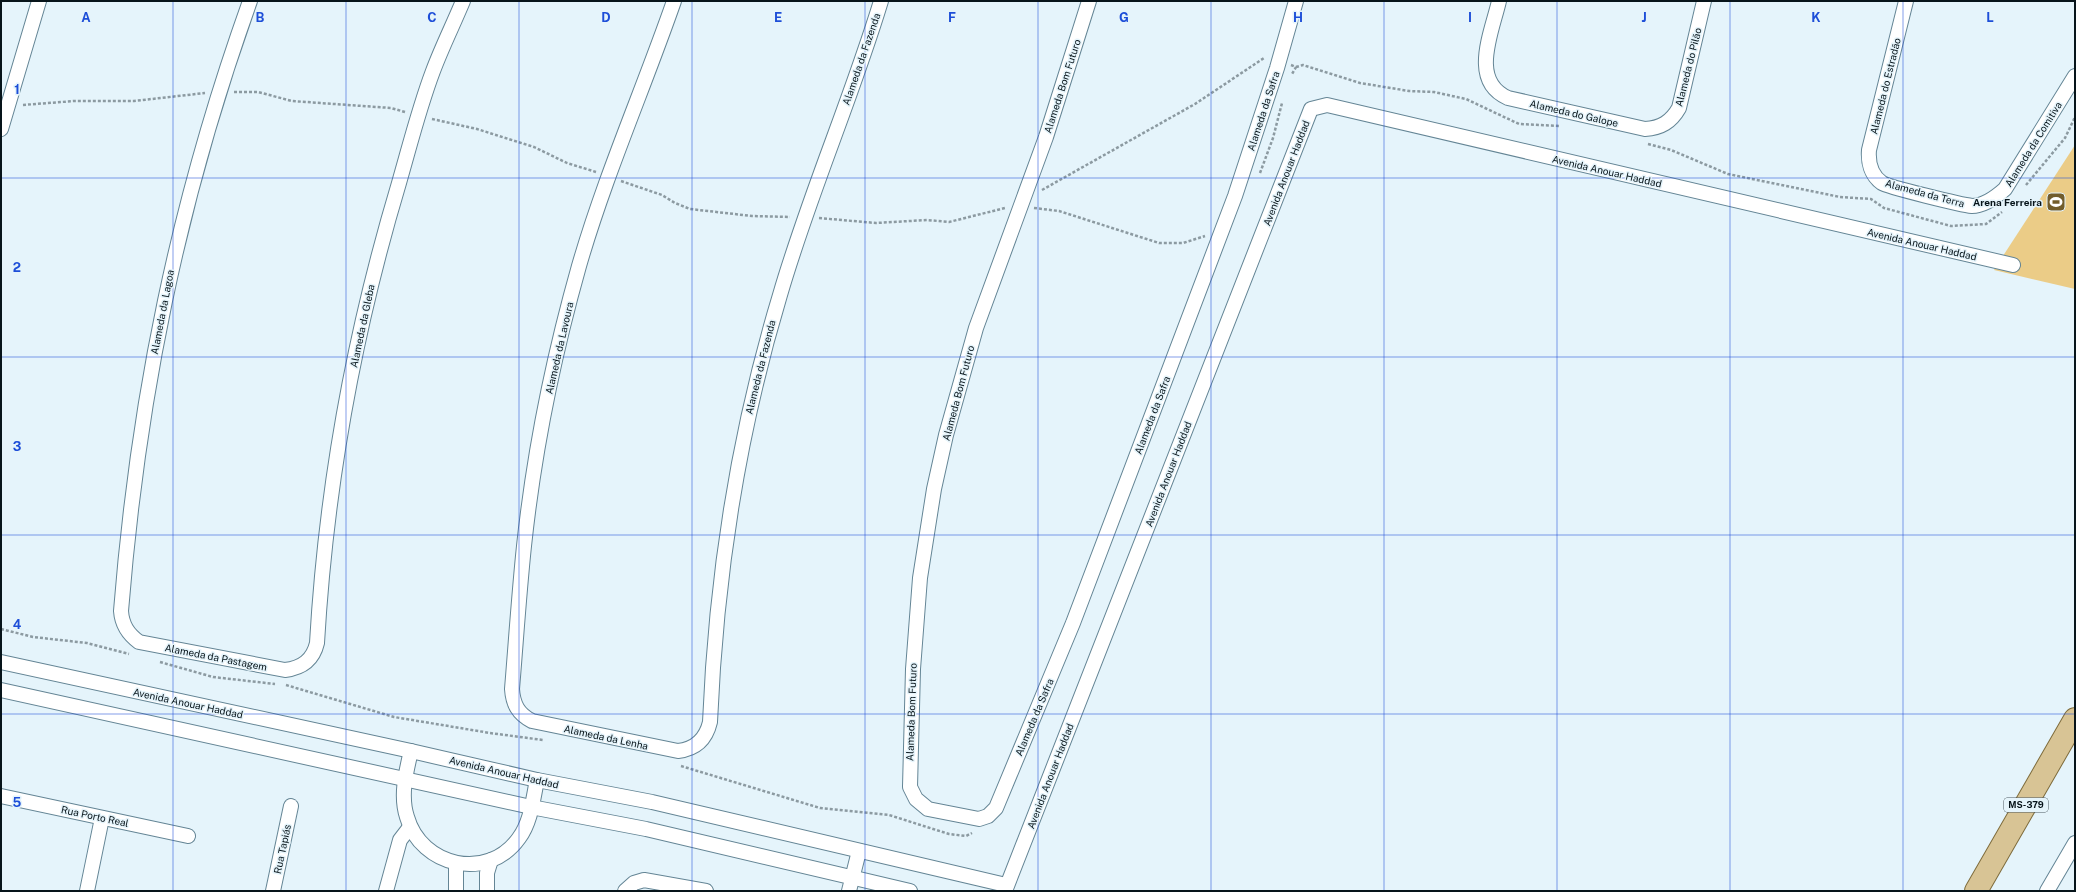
<svg xmlns="http://www.w3.org/2000/svg" width="2076" height="892" font-family="'Public Sans',sans-serif">
<style>
.green{fill:#ebcc87}
.lines{fill:none;stroke-linecap:round;stroke-linejoin:round}
.street-casing{stroke:#648595;stroke-width:16}
.primary-casing{stroke:#7e6c3c;stroke-width:24}
.path{stroke:#8c9aa1;stroke-width:2.5;stroke-dasharray:3 2;stroke-linecap:butt}
.street{stroke:#fff;stroke-width:14}
.primary{stroke:#d8c495;stroke-width:22}
.grid{fill:none;stroke:#1d4ed8;stroke-width:1;stroke-opacity:0.55}
.labels{text-anchor:middle;stroke-width:3;stroke-linejoin:round;paint-order:stroke}
.shield{fill:#e5f4fb;stroke:#4a575e;stroke-width:1}
.shield-label{font-size:9px;font-weight:bold;fill:#07141a}
.street-label{font-size:10px;fill:#07141a;stroke:#e5f4fb}
.poi-label{font-size:10px;font-weight:bold;fill:#07141a;stroke:#e5f4fb;text-anchor:end}
.grid-label{font-size:13px;text-anchor:middle;font-weight:bold;fill:#1d4ed8;stroke:#e5f4fb;stroke-width:3;stroke-linejoin:round;paint-order:stroke}
</style>
<rect width="100%" height="100%" fill="#e5f4fb"/>
<!-- green -->
<path class="green" d="M2075,145V289L1994,270L2001,259Z"/>
<g class="lines">
<defs>
<g id="street">
<path d="M250,1C178,202 138,398 121,611C122,625 128,634 139,642L285,670C302,668 313,660 317,643C326,487 354,333 399,183C410,145 419,108 433,71C442,47 453,25 463,1"/>
<path d="M674,1C643,90 605,176 579,266C553,358 534,452 524,546C519,594 516,641 512,689C513,704 518,714 532,721L678,751C696,749 706,739 710,722C716,577 738,434 780,295C809,195 851,100 881,1"/>
<path d="M1089,1L1046,137L976,328L946,435L934,489L920,578L913,669L910,787L916,799L928,809L979,819L988,816L996,808L1073,623L1235,196L1277,68L1296,1"/>
<path d="M1499,1C1492,32 1469,81 1508,98L1645,129C1661,128 1671,122 1679,108L1704,1"/>
<path d="M1906,1L1869,150C1868,162 1871,175 1882,183C1888,187 1962,205 1972,206C1984,206 1996,197 2005,189L2075,76"/>
<path d="M1,129L39,1"/>
<path d="M1,662L411,751L537,780L652,802L1006,885"/>
<path d="M1,690L531,807L646,829L910,891"/>
<path d="M411,751C406,772 400,796 407,817C421,867 488,882 519,838C531,822 533,799 537,780"/>
<path d="M1,796L188,836"/>
<path d="M456,864V891"/>
<path d="M87,891L102,818"/>
<path d="M273,891L291,806"/>
<path d="M386,891L400,840L410,827"/>
<path d="M487,891V873L491,860"/>
<path d="M625,891L634,883L644,880L706,891"/>
<path d="M849,891L859,851"/>
<path d="M1005,891L1311,109L1327,105L2013,265"/>
<path d="M2047,891L2075,843"/>
</g>
<path id="primary" d="M1976,891L2075,719"/>
</defs>
<!-- street casing -->
<use href="#street" class="street-casing"/>
<!-- primary casing -->
<use href="#primary" class="primary-casing"/>
<!-- path -->
<g class="path">
<path d="M1291,65L1296,67L1292,74"/>
<path d="M1296,67L1303,65L1360,83L1409,91L1434,92L1466,99L1519,124L1559,126"/>
<path d="M234,92H258L292,101L391,108L405,112"/>
<path d="M23,105L74,101H134L205,93"/>
<path d="M432,119L477,129L534,147L567,163L596,172"/>
<path d="M1648,144L1671,150L1728,174L1840,197L1871,199L1884,208L1951,226L1986,224L2002,212"/>
<path d="M1260,173L1273,138L1282,103"/>
<path d="M621,181L662,195L675,203L690,209L752,216L790,217"/>
<path d="M2026,185L2065,138L2075,117"/>
<path d="M1042,190L1195,104L1264,58"/>
<path d="M1034,208L1059,211L1159,243H1183L1205,236"/>
<path d="M819,218L876,223L927,220L949,222L1005,208"/>
<path d="M1,629L33,637L87,643L129,654"/>
<path d="M160,662L213,677L275,684"/>
<path d="M286,685L394,717L490,733L543,740"/>
<path d="M681,766L820,808L889,815L949,834L966,836L972,833"/>
</g>
<!-- street -->
<use href="#street" class="street"/>
<!-- primary -->
<use href="#primary" class="primary"/>
</g>
<!-- grid -->
<path class="grid" d="M173,1V891M346,1V891M519,1V891M692,1V891M865,1V891M1038,1V891M1211,1V891M1384,1V891M1557,1V891M1730,1V891M1903,1V891M1,178H2075M1,357H2075M1,535H2075M1,714H2075"/>
<!-- icons -->
<defs>
<symbol id="stadium-square" viewBox="-11 -11 22 22"><rect x="-9" y="-9" width="18" height="18" rx="4" fill="#725d2c" stroke="#e5f4fb"/><path d="M0-5a6.5 5 0 1 0 0 10a6.5 5 0 1 0 0-10ZM-3.5-1.8h7v3.6h-7Z" fill="#fff"/></symbol>
</defs>
<g fill-rule="evenodd">
<use href="#stadium-square" x="2045" y="191" width="22" height="22"/>
</g>
<g class="labels">
<!-- shield labels -->
<rect class="shield" x="2004" y="798" width="44" height="14" rx="3"/>
<g class="shield-label">
<text x="2026" y="808">MS-379</text>
</g>
<!-- street labels -->
<g class="street-label">
<text transform="translate(861 59) rotate(-71)" y="4">Alameda da Fazenda</text>
<text transform="translate(1688 67) rotate(-76)" y="4">Alameda do Pilão</text>
<text transform="translate(1062 86) rotate(-72)" y="4">Alameda Bom Futuro</text>
<text transform="translate(1885 86) rotate(-76)" y="4">Alameda do Estradão</text>
<text transform="translate(1263 111) rotate(-72)" y="4">Alameda da Safra</text>
<text transform="translate(1574 113) rotate(13)" y="4">Alameda do Galope</text>
<text transform="translate(2033 144) rotate(-58)" y="4">Alameda da Comitiva</text>
<text transform="translate(1607 171) rotate(13)" y="4">Avenida Anouar Haddad</text>
<text transform="translate(1286 173) rotate(-69)" y="4">Avenida Anouar Haddad</text>
<text transform="translate(1925 193) rotate(15)" y="4">Alameda da Terra</text>
<text transform="translate(1922 244) rotate(13)" y="4">Avenida Anouar Haddad</text>
<text transform="translate(162 312) rotate(-79)" y="4">Alameda da Lagoa</text>
<text transform="translate(362 326) rotate(-78)" y="4">Alameda da Gleba</text>
<text transform="translate(559 348) rotate(-77)" y="4">Alameda da Lavoura</text>
<text transform="translate(760 367) rotate(-76)" y="4">Alameda da Fazenda</text>
<text transform="translate(958 393) rotate(-75)" y="4">Alameda Bom Futuro</text>
<text transform="translate(1152 415) rotate(-69)" y="4">Alameda da Safra</text>
<text transform="translate(1168 474) rotate(-69)" y="4">Avenida Anouar Haddad</text>
<text transform="translate(216 657) rotate(11)" y="4">Alameda da Pastagem</text>
<text transform="translate(188 703) rotate(12)" y="4">Avenida Anouar Haddad</text>
<text transform="translate(911 712) rotate(-88)" y="4">Alameda Bom Futuro</text>
<text transform="translate(1034 717) rotate(-67)" y="4">Alameda da Safra</text>
<text transform="translate(606 737) rotate(12)" y="4">Alameda da Lenha</text>
<text transform="translate(504 772) rotate(13)" y="4">Avenida Anouar Haddad</text>
<text transform="translate(1050 776) rotate(-69)" y="4">Avenida Anouar Haddad</text>
<text transform="translate(95 816) rotate(12)" y="4">Rua Porto Real</text>
<text transform="translate(282 849) rotate(-78)" y="4">Rua Tapiás</text>
</g>
<!-- poi labels -->
<g class="poi-label">
<text x="2042" y="206">Arena Ferreira</text>
</g>
</g>
<g class="grid-label">
<text x="86" y="22">A</text>
<text x="260" y="22">B</text>
<text x="432" y="22">C</text>
<text x="606" y="22">D</text>
<text x="778" y="22">E</text>
<text x="952" y="22">F</text>
<text x="1124" y="22">G</text>
<text x="1298" y="22">H</text>
<text x="1470" y="22">I</text>
<text x="1644" y="22">J</text>
<text x="1816" y="22">K</text>
<text x="1990" y="22">L</text>
<text x="17" y="94">1</text>
<text x="17" y="272">2</text>
<text x="17" y="451">3</text>
<text x="17" y="629">4</text>
<text x="17" y="807">5</text>
</g>
<!-- border -->
<rect width="2076" height="892" fill="none" stroke="#07141a" stroke-width="4"/>
</svg>
